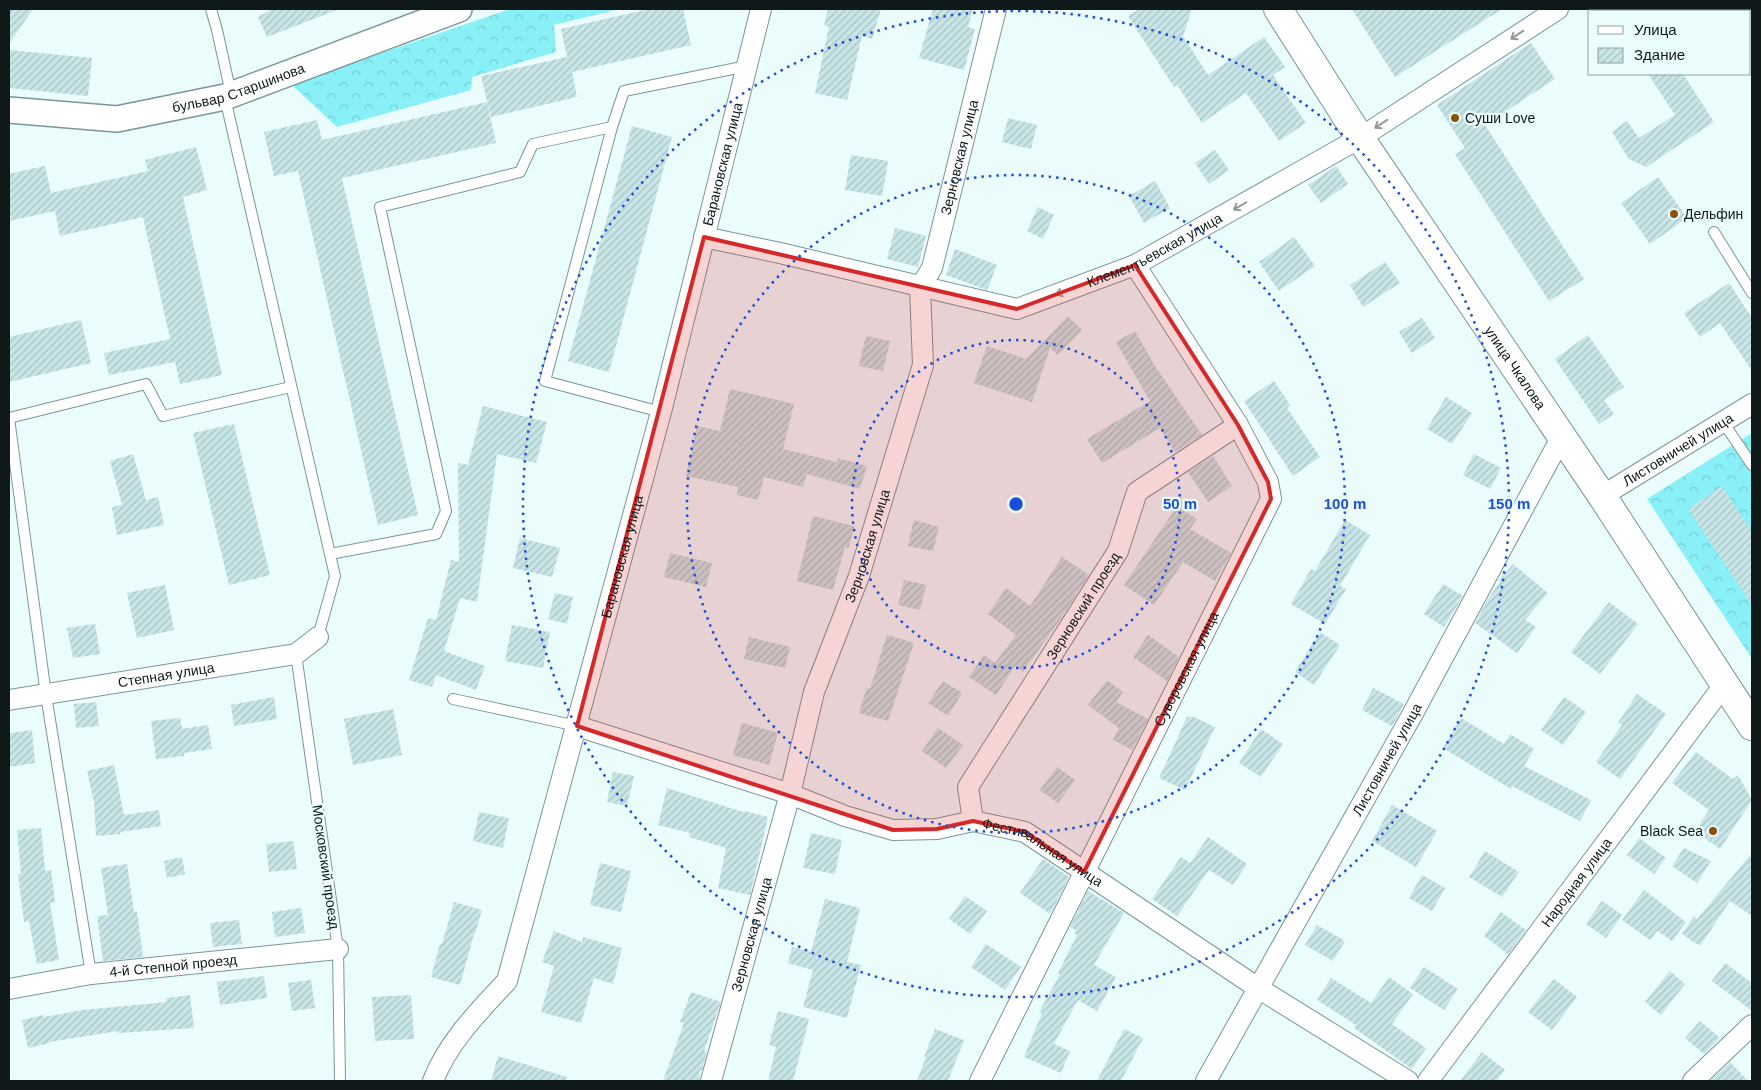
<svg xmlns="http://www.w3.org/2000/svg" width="1761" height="1090" font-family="Arial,sans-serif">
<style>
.forest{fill:url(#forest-crowns)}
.building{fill:url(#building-hatch)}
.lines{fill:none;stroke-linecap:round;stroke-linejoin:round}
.service-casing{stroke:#7b9698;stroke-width:12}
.minor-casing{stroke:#7b9698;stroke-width:22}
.tertiary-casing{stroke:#7b9698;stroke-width:28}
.secondary-casing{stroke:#7b9698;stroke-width:30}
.service{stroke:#fff;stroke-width:10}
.minor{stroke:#fff;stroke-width:20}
.tertiary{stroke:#fff;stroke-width:25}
.secondary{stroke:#fff;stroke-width:28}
.oneway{stroke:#939898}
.marked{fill:#d62828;fill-opacity:0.2;stroke:#d62828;stroke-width:4;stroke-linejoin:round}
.ring{fill:none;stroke:#1d4ed8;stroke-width:2.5;stroke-dasharray:2.5 5}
.poi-dot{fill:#8b510b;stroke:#ebfcfd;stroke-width:2}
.labels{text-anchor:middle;stroke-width:4.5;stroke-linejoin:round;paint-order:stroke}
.street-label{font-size:14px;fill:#0f191a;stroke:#ebfcfd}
.poi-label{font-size:14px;fill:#0f191a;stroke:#ebfcfd;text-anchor:start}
.centre{fill:#1d4ed8;stroke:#ebfcfd;stroke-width:2.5}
.ring-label{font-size:15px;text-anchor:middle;font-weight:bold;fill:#1d4ed8;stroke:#ebfcfd;stroke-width:4.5;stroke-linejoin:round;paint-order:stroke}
</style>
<defs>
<pattern id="forest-crowns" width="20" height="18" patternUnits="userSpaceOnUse" patternTransform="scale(1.25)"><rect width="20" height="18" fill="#89f0f8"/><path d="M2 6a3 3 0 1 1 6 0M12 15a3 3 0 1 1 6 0" fill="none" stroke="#75cdd4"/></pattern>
<pattern id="building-hatch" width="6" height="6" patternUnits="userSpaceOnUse" patternTransform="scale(1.25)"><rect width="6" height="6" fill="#c8e5e7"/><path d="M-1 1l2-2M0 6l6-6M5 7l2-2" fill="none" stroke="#abc4c6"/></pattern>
</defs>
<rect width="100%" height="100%" fill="#ebfcfd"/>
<!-- forest -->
<g class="forest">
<path d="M510,9H619L554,25L556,52L472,77L471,90L337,127L291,84Z"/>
<path d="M1752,433V659L1647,499Z"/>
</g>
<!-- building -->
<g class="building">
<path d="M9,9H33L9,44Z"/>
<path d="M272,9H337V10L267,37L258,17Z"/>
<path d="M649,9H683L691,45L572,72L577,97L491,117L481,76L567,57L561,29Z"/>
<path d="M828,9H881L872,39L862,36L847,100L815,93L829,27L824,25Z"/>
<path d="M933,9H973L968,27L975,29L964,70L919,58Z"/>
<path d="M1139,9H1192L1183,36L1208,75L1264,37L1285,67L1273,75L1306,123L1279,141L1246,93L1202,123L1177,85L1174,87L1128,16Z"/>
<path d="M1352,9H1502L1395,77Z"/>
<path d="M1531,43L1555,79L1485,125L1584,279L1549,301L1455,154L1465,148L1437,105Z"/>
<path d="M9,50L92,58L88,96L9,88Z"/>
<path d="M1648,74H1683L1714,122L1646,167L1629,159L1612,132L1627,121L1639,138L1675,115Z"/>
<path d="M487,102L496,143L342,178L418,515L378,525L298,171L274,176L264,132L317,120L322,140Z"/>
<path d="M1008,118L1037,125L1031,149L1002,142Z"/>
<path d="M632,126L672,137L609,372L568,361Z"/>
<path d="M196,147L207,190L183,197L222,375L180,384L175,362L109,375L104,353L170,339L143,217L60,236L55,211L9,221V174L45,166L51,193L148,171L145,160Z"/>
<path d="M1215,150L1229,170L1209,184L1195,163Z"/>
<path d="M851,155L888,161L882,196L845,190Z"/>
<path d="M1336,166L1348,184L1321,203L1308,185Z"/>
<path d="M1658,177L1687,218L1650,244L1621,203Z"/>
<path d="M1155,181L1170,208L1144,223L1129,196Z"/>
<path d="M1038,207L1054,215L1043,239L1027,231Z"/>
<path d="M895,228L926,236L918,267L887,259Z"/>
<path d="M1294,237L1315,266L1279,291L1259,262Z"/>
<path d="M955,249L997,265L987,290L946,275Z"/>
<path d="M1385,262L1400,283L1363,307L1350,285Z"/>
<path d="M1729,283L1752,318V371L1720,323L1700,337L1684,313Z"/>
<path d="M1068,316L1082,330L1058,355L1050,348L1032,402L974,383L987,346L1026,359Z"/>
<path d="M1422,318L1435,338L1412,353L1399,332Z"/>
<path d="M81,320L91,363L9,382V337Z"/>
<path d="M1135,331L1155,366L1202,435L1175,452L1160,428L1102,463L1087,439L1150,401L1116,342Z"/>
<path d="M1588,335L1624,387L1604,400L1614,414L1599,424L1555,359Z"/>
<path d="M866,336L890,341L883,371L859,366Z"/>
<path d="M1274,381L1290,405L1287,408L1320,457L1293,476L1244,401Z"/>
<path d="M730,389L794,404L783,449L837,462L838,458L867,466L860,489L807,474L803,487L764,477L758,500L737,495L738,487L686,476L697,426L720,431Z"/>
<path d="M1446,397L1472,413L1452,444L1427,429Z"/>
<path d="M483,406L547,422L536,463L497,454L477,602L460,598L444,651L485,666L476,690L436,675L432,687L409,680L428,618L436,620L451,560L459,562L458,463L468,465Z"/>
<path d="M234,424L270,575L229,585L193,433Z"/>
<path d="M133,454L146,500L158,497L164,525L117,535L112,507L122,505L110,461Z"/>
<path d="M1474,454L1501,468L1490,489L1463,475Z"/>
<path d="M1213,456L1232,486L1208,502L1188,472Z"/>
<path d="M1722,486L1752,532V605L1688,509Z"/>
<path d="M1177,506L1197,519L1190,529L1231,553L1215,581L1183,562L1154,605L1124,585Z"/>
<path d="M813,516L854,526L849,548L845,547L833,590L797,581Z"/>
<path d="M914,520L939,527L933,551L908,546Z"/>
<path d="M1345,520L1370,535L1340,586L1346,589L1325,624L1291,604L1311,569L1315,571Z"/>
<path d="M520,538L560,548L552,577L513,568Z"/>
<path d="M670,553L712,563L706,587L664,577Z"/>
<path d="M1062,557L1089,575L1060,620L1023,672L1015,666L996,695L969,677L984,655L995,663L1016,635L988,614L1006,588L1030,606Z"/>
<path d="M1513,564L1548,593L1525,620L1536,627L1517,653L1475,623L1488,599L1500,582L1498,581Z"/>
<path d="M904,580L926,585L920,610L898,605Z"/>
<path d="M1443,584L1463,596L1444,627L1424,614Z"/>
<path d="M165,585L174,630L137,638L127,593Z"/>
<path d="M555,593L573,597L567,624L548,619Z"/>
<path d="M1609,602L1638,624L1600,674L1571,652Z"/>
<path d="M95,624L100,654L73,658L67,628Z"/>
<path d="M512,625L550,632L543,668L505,661Z"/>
<path d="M1320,632L1340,645L1314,685L1295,672Z"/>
<path d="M887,635L914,643L888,721L859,713L867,687L870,689Z"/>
<path d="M1148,635L1179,657L1167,681L1133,657Z"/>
<path d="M749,637L790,647L785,668L744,659Z"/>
<path d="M1107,680L1123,692L1116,702L1148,719L1132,750L1113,740L1119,728L1088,705Z"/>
<path d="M943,681L962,693L948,716L928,703Z"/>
<path d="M1373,688L1404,704L1392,726L1362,710Z"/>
<path d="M1637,694L1666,714L1620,779L1596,762L1622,725L1618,723Z"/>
<path d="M274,697L277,719L234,726L231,705Z"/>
<path d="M1564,697L1586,712L1563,745L1541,730Z"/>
<path d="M96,702L99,726L76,728L74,704Z"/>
<path d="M393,709L402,755L353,765L344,719Z"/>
<path d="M1187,717H1194L1215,727L1185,790L1159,778Z"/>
<path d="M180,718L182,729L208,725L212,749L184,753V756L156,759L151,721Z"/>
<path d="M1461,718L1504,744L1510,734L1534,749L1524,766L1591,800L1580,821L1512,786L1511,789L1443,748Z"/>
<path d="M742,723L778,733L769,765L733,755Z"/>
<path d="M938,728L963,745L946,768L922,751Z"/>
<path d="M1261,729L1283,744L1261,777L1239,763Z"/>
<path d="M32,730L35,763L9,767V733Z"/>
<path d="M1696,752L1733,779L1738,775L1752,800L1720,849L1695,831L1709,810L1672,783Z"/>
<path d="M114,765L124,815L159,810L161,826L120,832L121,834L96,836L94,802L87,771Z"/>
<path d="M1057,767L1075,780L1058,803L1040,790Z"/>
<path d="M613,772L634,776L627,806L607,802Z"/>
<path d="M667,788L743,812L744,811L768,817L750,895L718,888L726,848L689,837L690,833L658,825Z"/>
<path d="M1392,805L1437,831L1416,867L1372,841Z"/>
<path d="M479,812L509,818L503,848L473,841Z"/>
<path d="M41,828L45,871L51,870L55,902L50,903L59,960L37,964L29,921L24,922L18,874H21L17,830Z"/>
<path d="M811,833L842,840L835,874L803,868Z"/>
<path d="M1208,837L1247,864L1233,885L1209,870L1177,916L1152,899L1181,857L1190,863Z"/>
<path d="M1639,838L1666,858L1654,874L1627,855Z"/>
<path d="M293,841L297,869L269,872L266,844Z"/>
<path d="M1684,848L1711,861L1697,883L1672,866Z"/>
<path d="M1485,851L1519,872L1502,897L1469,877Z"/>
<path d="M1752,853V916L1730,901L1700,946L1682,934L1694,916L1697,919Z"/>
<path d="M182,857L185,874L167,878L164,861Z"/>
<path d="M1043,859L1069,877L1050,914L1020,893Z"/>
<path d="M600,863L631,871L621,912L590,905Z"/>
<path d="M127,864L134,912L137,911L143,957L103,961L97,916L108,915L101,868Z"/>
<path d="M1422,875L1445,888L1432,911L1409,898Z"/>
<path d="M1644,890L1686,922L1672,941L1657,931L1650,940L1622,920Z"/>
<path d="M1088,891L1124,913L1094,965L1116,977L1097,1011L1078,1000L1054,1044L1070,1051L1061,1073L1024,1057L1042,1013L1039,1012L1060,974L1058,973L1077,935L1074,933L1076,930L1070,927Z"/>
<path d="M965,896L987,911L970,934L949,919Z"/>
<path d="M825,899L860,908L847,962L861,965L847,1018L803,1007L813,970L788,963L792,947L811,952Z"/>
<path d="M1602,901L1622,915L1606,938L1586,924Z"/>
<path d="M454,902L482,910L475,934H474L460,985L431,977L440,944H442Z"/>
<path d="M301,908L305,933L275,937L272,912Z"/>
<path d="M1501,912L1526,930L1508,954L1484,936Z"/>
<path d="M239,920L242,944L213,947L210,923Z"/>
<path d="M1317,925L1345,941L1333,961L1305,945Z"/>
<path d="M554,931L582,942L583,937L622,948L613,984L594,978L581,1023L541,1012L554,966L542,962Z"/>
<path d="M986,944L1021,967L1005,990L971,967Z"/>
<path d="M1725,963L1752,983V1011L1712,981Z"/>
<path d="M1424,967L1458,989L1444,1010L1410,988Z"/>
<path d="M1670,971L1685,984L1661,1015L1645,1002Z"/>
<path d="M264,976L267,998L220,1005L217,982Z"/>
<path d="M1389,977L1413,994L1392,1024L1426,1048L1412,1069L1354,1028L1356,1025L1317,1000L1331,978L1371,1003Z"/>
<path d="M1554,979L1577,997L1552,1030L1528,1012Z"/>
<path d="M311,980L315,1008L292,1011L288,983Z"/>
<path d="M691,992L721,1002L704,1051L707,1052L702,1070H700L699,1081H663L684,1023L680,1022Z"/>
<path d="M190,995L194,1028L118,1033V1031L49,1042L50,1043L28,1048L22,1020L43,1015L44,1017L83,1010L167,1002L166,998Z"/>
<path d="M411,995L414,1039L375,1041L372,997Z"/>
<path d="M778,1011L809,1019L793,1081H768L776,1047L769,1045Z"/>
<path d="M1700,1021L1720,1038L1704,1054L1685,1038Z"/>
<path d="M935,1029L964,1040L948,1081H917L926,1057H924Z"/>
<path d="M1124,1029L1143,1038L1121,1081H1097Z"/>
<path d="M1482,1052L1505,1070L1496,1081H1460Z"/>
<path d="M498,1056L567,1077L566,1081H491Z"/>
<path d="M1730,1062L1748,1081H1710Z"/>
</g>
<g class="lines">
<defs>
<g id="service">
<path d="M211,9L217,30L231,94"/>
<path d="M225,98L335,576L318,637"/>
<path d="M612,127L545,381L661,412"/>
<path d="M1714,232L1752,293"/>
<path d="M1723,422L1752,465"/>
<path d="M330,554L436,534L446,511L380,207L520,172L533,144L612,127L624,91L747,66"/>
<path d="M296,654L338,949L340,1081"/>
<path d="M453,699L577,726"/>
<path d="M91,974L46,695L9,418L146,384L163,416L291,387"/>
</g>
<g id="minor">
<path id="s1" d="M704,237L780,253L1017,309L1135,265L1360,138L1558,9"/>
<path id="s2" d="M1602,496L1752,404"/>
<path id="s3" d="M9,700L296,654L318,637"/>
<path id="s4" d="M577,726L790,794L845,816L893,830L937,829L973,821L1025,832L1258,988L1408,1081"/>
<path id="s5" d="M973,821L968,787L1118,551L1137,492L1238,425"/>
<path id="s6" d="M9,989L91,974L338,949"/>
<path id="s7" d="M433,1081C448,1042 479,1011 507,981L661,412L761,9"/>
<path id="s8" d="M711,1081L790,794L814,692L859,576L923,365L920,287L932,268L996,9"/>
<path id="s9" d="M980,1081L1271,499L1268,482L1238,425L1135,265"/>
<path id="s10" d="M1206,1081L1412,715L1562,436"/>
<path id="s11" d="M1428,1081L1724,685"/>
<path d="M1693,1081L1752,1025"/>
</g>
<g id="tertiary">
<path id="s12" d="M9,110L117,119L225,97L459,9"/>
</g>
<g id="secondary">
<path id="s13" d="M1278,9L1360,138L1602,496L1752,726"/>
</g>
</defs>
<!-- service casing -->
<use href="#service" class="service-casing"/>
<!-- minor casing -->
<use href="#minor" class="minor-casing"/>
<!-- tertiary casing -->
<use href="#tertiary" class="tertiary-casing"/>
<!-- secondary casing -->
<use href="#secondary" class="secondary-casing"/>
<!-- service -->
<use href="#service" class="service"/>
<!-- minor -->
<use href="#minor" class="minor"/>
<!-- tertiary -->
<use href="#tertiary" class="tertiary"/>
<!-- secondary -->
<use href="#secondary" class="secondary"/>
</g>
<!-- one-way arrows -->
<defs><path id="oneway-shaft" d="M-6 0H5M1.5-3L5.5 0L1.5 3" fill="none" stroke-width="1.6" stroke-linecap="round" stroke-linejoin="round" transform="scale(1.25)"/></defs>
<g class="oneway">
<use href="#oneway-shaft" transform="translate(1517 35) rotate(147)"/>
<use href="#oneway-shaft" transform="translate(1381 124) rotate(147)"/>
<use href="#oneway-shaft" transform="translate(1240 206) rotate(150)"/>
<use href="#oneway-shaft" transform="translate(1063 292) rotate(160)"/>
</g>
<!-- marked area -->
<path class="marked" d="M704,237L1017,309L1135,265L1238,425L1268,482L1271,499L1084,872L1025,832L973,821L937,829L893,830L577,726Z"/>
<!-- distance rings -->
<g class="ring">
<circle cx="1016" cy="504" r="164"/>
<circle cx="1016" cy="504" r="329"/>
<circle cx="1016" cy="504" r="493"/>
</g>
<!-- markers -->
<g class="poi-dot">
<circle cx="1455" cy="118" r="5"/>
<circle cx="1674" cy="214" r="5"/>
<circle cx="1713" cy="831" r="5"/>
</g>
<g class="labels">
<!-- street labels -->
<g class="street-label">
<text dy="5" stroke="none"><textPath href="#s12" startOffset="234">бульвар Старшинова</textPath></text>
<text dy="5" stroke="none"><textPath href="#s8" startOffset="962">Зерновская улица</textPath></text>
<text dy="5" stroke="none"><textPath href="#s7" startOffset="970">Барановская улица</textPath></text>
<text dy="5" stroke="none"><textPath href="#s1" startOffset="471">Клементьевская улица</textPath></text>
<text dy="5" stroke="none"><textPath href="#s13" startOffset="430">улица Чкалова</textPath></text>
<text dy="5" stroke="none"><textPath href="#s2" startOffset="89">Листовничей улица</textPath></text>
<text dy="5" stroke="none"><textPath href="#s8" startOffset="558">Зерновская улица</textPath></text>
<text dy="5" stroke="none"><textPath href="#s7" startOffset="565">Барановская улица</textPath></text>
<text dy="5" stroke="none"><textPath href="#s5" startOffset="249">Зерновский проезд</textPath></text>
<text dy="5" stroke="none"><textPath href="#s9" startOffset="461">Суворовская улица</textPath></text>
<text dy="5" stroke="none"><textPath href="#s3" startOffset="159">Степная улица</textPath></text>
<text dy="5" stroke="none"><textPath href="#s10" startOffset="369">Листовничей улица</textPath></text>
<text dy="5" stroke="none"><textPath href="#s4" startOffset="491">Фестивальная улица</textPath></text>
<text transform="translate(326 867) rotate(82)" y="5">Московский проезд</text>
<text dy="5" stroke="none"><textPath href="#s11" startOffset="248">Народная улица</textPath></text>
<text dy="5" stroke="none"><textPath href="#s8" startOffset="152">Зерновская улица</textPath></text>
<text dy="5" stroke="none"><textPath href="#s6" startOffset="166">4-й Степной проезд</textPath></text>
</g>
<!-- poi labels -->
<g class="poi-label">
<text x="1465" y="123">Суши Love</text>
<text x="1684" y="219">Дельфин</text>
<text x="1703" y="836" text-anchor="end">Black Sea</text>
</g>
</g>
<circle cx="1016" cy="504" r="8" class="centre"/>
<g class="ring-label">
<text x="1180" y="509">50 m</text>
<text x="1345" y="509">100 m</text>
<text x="1509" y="509">150 m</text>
</g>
<!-- border -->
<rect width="1761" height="1090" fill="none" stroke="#0f191a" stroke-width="20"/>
<!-- legend -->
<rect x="1588" y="10" width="162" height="65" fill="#ebfcfd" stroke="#93a1a2"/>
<rect x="1598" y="26" width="25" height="8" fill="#ffffff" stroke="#93a1a2"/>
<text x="1634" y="35" font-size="15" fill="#0f191a">Улица</text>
<rect x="1598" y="48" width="25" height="15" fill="url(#building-hatch)" stroke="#93a1a2"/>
<text x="1634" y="60" font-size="15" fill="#0f191a">Здание</text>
</svg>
